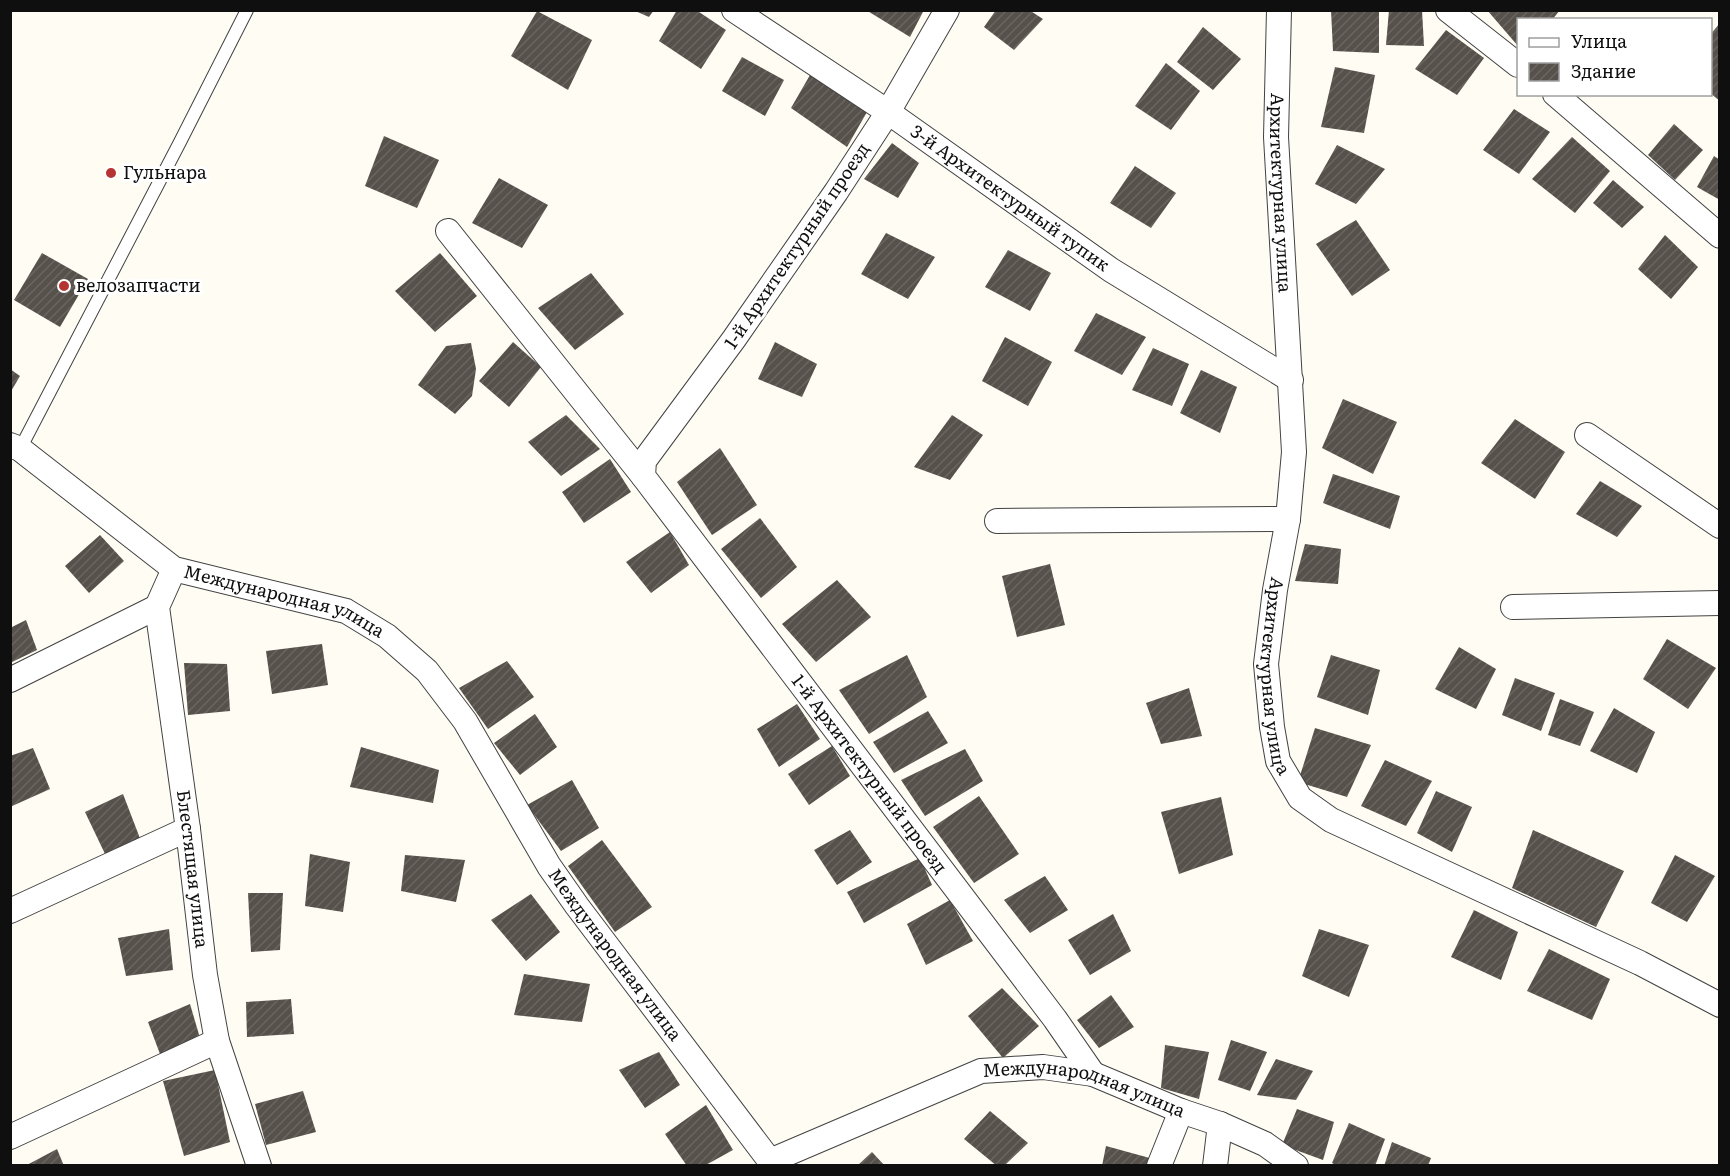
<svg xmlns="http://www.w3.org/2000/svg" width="1730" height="1176" font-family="Literata,serif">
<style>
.building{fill:url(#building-hatch)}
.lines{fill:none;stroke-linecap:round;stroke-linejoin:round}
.lane-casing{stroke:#424242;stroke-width:14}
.street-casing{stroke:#424242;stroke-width:26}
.lane{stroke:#fff;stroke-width:12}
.street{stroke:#fff;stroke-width:24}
.poi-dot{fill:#b53432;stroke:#fff;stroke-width:2}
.labels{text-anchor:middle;stroke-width:6;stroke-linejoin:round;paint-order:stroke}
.poi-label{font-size:18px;fill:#0f0f0f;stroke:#fff;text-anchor:start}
.street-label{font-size:18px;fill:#0f0f0f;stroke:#fff}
</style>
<defs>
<pattern id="building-hatch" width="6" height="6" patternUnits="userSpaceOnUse" patternTransform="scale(1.5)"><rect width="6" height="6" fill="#57514c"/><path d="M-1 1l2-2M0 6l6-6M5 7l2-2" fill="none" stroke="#6a6561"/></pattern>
</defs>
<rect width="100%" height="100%" fill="#fefcf3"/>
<!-- building -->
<g class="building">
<path d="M633,10H654L649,17Z"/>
<path d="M677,10H696L726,30L701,69L659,41Z"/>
<path d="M866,10H924L910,37Z"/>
<path d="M996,10H1029L1043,19L1014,50L984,27Z"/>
<path d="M1331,10H1379V53L1333,51Z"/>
<path d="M1389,10H1422L1424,46L1386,45Z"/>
<path d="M1487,10H1560L1552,20H1518V46Z"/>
<path d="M537,11L592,40L568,90L511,56Z"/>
<path d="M1720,23V101L1710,93V35Z"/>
<path d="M1203,27L1241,59L1213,90L1177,62Z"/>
<path d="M1446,30L1484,58L1457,95L1415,69Z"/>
<path d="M742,57L784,80L765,116L722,91Z"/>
<path d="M1166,63L1200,91L1171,130L1135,106Z"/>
<path d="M1335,67L1375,75L1364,133L1321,127Z"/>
<path d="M810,75L867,112L847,147L791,108Z"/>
<path d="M1514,109L1550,132L1519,174L1483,150Z"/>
<path d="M1674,124L1703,150L1675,180L1648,155Z"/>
<path d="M384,136L439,160L417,208L365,186Z"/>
<path d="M1572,137L1610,171L1575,213L1532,179Z"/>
<path d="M892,143L919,163L898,198L864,179Z"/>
<path d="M1337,145L1385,169L1356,204L1315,184Z"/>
<path d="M1714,156L1720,160V200L1697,187Z"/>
<path d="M1135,166L1176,193L1151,228L1110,203Z"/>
<path d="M499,178L548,205L522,248L472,223Z"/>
<path d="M1613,180L1644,207L1622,228L1593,203Z"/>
<path d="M1356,220L1390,270L1352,296L1316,244Z"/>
<path d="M886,233L935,257L908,299L861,274Z"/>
<path d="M1665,235L1698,267L1671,299L1638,269Z"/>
<path d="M1008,250L1051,273L1030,311L985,287Z"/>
<path d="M42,253L88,279L60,327L14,300Z"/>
<path d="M440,253L477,296L435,332L395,291Z"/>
<path d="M591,273L624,314L575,350L538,308Z"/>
<path d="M1096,313L1146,337L1122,375L1074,351Z"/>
<path d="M1005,337L1052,362L1028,406L982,381Z"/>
<path d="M513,342L541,367L509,407L479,381Z"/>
<path d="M775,342L817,364L802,397L758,379Z"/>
<path d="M471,343L476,369L472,396L455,414L418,385L446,346Z"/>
<path d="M1153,348L1189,364L1172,406L1132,390Z"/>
<path d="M10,369L20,376L10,393Z"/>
<path d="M1201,370L1237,387L1220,433L1180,413Z"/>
<path d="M1343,399L1397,422L1373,474L1322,448Z"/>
<path d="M566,415L600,449L561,476L528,442Z"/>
<path d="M952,415L983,435L950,480L914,467Z"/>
<path d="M1515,419L1565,452L1535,499L1481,463Z"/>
<path d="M720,448L757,505L712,535L677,482Z"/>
<path d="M610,459L631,492L584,523L562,492Z"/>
<path d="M1333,474L1400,496L1390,529L1323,503Z"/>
<path d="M1600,481L1642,506L1617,537L1576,514Z"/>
<path d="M760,518L797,567L761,598L721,549Z"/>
<path d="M670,532L689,565L651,593L626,562Z"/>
<path d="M100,535L124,561L89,593L65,566Z"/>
<path d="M1305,544L1341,549L1338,584L1295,581Z"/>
<path d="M1050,564L1065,625L1017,637L1002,576Z"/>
<path d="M837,580L871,617L816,662L782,624Z"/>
<path d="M26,620L37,650L10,663V628Z"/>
<path d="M1667,639L1716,668L1688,709L1643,679Z"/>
<path d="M322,644L328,685L272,694L266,651Z"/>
<path d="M1459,647L1496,669L1476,709L1435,689Z"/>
<path d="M907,655L927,697L869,734L839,690Z"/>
<path d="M1331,655L1380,670L1368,715L1317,697Z"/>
<path d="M507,661L534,697L488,729L459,688Z"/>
<path d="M184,663L227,664L230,711L188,715Z"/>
<path d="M1515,678L1555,693L1541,731L1502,715Z"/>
<path d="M1189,688L1202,736L1161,744L1146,703Z"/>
<path d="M1560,699L1594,712L1580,746L1548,735Z"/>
<path d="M797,704L820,739L779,767L757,729Z"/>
<path d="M1614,708L1655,732L1637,773L1590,751Z"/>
<path d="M928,711L948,743L894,773L873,742Z"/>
<path d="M535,714L557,747L520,775L494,743Z"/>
<path d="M1315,728L1371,745L1347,797L1298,782Z"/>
<path d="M832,746L850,776L809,805L788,774Z"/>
<path d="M361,747L439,770L433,803L350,787Z"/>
<path d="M33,748L50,789L10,807V756Z"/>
<path d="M965,749L983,781L925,816L901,780Z"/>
<path d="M1385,760L1432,781L1406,826L1361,806Z"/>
<path d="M572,780L599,828L561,851L527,805Z"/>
<path d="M1436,791L1472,807L1452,852L1417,833Z"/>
<path d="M123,794L141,841L106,856L85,812Z"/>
<path d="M979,796L1019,854L974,883L933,827Z"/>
<path d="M1221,797L1233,855L1179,874L1161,812Z"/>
<path d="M850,830L872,862L837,885L814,850Z"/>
<path d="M1533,830L1624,871L1596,927L1512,888Z"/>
<path d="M602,840L652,907L615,932L568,866Z"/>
<path d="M310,854L350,862L343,912L305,906Z"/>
<path d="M405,855L465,860L456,902L401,891Z"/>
<path d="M1675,855L1715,876L1687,922L1651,903Z"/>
<path d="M920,858L932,885L864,923L847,892Z"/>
<path d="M1045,876L1068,910L1030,933L1004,900Z"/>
<path d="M248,893H283L280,950L251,952Z"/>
<path d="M531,894L560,932L526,961L491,920Z"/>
<path d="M950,900L973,941L926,965L907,924Z"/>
<path d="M1474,910L1518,932L1501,980L1451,957Z"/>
<path d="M1113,914L1131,951L1090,975L1068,940Z"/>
<path d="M169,929L173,970L126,976L118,938Z"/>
<path d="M1319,929L1369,945L1349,997L1302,976Z"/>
<path d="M1549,949L1610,979L1592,1020L1527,991Z"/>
<path d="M524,974L590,984L582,1022L514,1015Z"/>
<path d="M1002,988L1039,1026L1003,1058L968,1016Z"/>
<path d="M1111,995L1134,1027L1099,1048L1077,1020Z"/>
<path d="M291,999L294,1034L247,1037L246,1002Z"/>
<path d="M190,1004L200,1038L160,1054L148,1022Z"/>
<path d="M1231,1040L1267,1052L1250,1091L1218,1080Z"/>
<path d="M1165,1045L1209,1052L1199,1099L1161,1088Z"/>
<path d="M659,1052L680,1085L645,1108L619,1070Z"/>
<path d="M1276,1059L1313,1071L1296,1100L1257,1095Z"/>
<path d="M215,1070L230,1142L184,1156L163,1081Z"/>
<path d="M303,1091L316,1132L266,1145L255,1104Z"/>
<path d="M706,1105L733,1150L704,1166H687L665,1134Z"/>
<path d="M1297,1109L1334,1122L1323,1160L1282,1145Z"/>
<path d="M990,1111L1028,1143L1004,1166H997L964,1139Z"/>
<path d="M1349,1123L1385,1139L1375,1166H1338L1332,1163Z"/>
<path d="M1392,1142L1431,1158L1428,1166H1384Z"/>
<path d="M1106,1146L1157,1160L1154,1166H1102Z"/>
<path d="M57,1149L64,1166H25Z"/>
<path d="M872,1152L885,1166H857Z"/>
</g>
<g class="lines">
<defs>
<path id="lane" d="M20,449L180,142L247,10"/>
<g id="street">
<path id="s1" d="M734,10L888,112L1111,270L1291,380"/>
<path id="s2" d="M947,10L888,112L836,192L734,339L644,461L643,476L1055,1019L1093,1074"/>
<path id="s3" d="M1279,10L1276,137L1294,452L1288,519L1275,590L1266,664L1272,727L1278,761L1300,798L1331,820L1640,963L1720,1005"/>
<path d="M1448,10L1518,65"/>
<path d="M1555,94L1720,236"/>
<path d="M448,231L643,476"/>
<path d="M1587,435L1720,526"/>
<path id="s4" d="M10,445L20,449L174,569L346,611L387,636L427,671L465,721L549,866L577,906L770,1161L981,1071L1043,1067L1093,1074L1181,1111L1220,1124L1265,1144L1296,1166"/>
<path d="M997,521L1288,519"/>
<path id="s5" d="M174,569L157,607L188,829L205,975L217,1041L259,1166"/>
<path d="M1513,607L1720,603"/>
<path d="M10,680L157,607"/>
<path d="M10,911L188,829"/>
<path d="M10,1137L217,1041"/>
<path d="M1159,1166L1181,1111"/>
<path d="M1215,1166L1220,1124"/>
</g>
</defs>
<!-- lane casing -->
<use href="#lane" class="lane-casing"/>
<!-- street casing -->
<use href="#street" class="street-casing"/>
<!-- lane -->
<use href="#lane" class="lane"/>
<!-- street -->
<use href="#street" class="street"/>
</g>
<!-- markers -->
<g class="poi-dot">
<circle cx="111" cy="173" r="6"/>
<circle cx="64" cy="286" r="6"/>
</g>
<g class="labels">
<!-- poi labels -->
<g class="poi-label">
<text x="123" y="179">Гульнара</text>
<text x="76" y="292">велозапчасти</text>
</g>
<!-- street labels -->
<g class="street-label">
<text dy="6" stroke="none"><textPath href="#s3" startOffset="183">Архитектурная улица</textPath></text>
<text dy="6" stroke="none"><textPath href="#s1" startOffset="334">3-й Архитектурный тупик</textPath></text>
<text transform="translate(797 246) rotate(-56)" y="6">1-й Архитектурный проезд</text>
<text dy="6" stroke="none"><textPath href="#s4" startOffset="321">Международная улица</textPath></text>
<text dy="6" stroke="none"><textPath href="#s3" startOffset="669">Архитектурная улица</textPath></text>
<text dy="6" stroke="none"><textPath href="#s2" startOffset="933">1-й Архитектурный проезд</textPath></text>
<text dy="6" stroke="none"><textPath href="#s5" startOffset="306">Блестящая улица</textPath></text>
<text dy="6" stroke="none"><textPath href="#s4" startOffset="825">Международная улица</textPath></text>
<text dy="6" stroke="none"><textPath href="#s4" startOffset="1419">Международная улица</textPath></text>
</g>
</g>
<!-- border -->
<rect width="1730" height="1176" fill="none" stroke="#0f0f0f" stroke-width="24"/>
<!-- legend -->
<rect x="1517" y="18" width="195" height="78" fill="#ffffff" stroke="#9f9f9f" stroke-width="1.5"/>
<rect x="1529" y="38" width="30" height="9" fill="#ffffff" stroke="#9f9f9f" stroke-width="1.5"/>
<text x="1571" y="48" font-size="18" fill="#0f0f0f">Улица</text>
<rect x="1529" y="63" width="30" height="18" fill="url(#building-hatch)" stroke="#9f9f9f" stroke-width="1.5"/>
<text x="1571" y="78" font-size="18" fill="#0f0f0f">Здание</text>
</svg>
